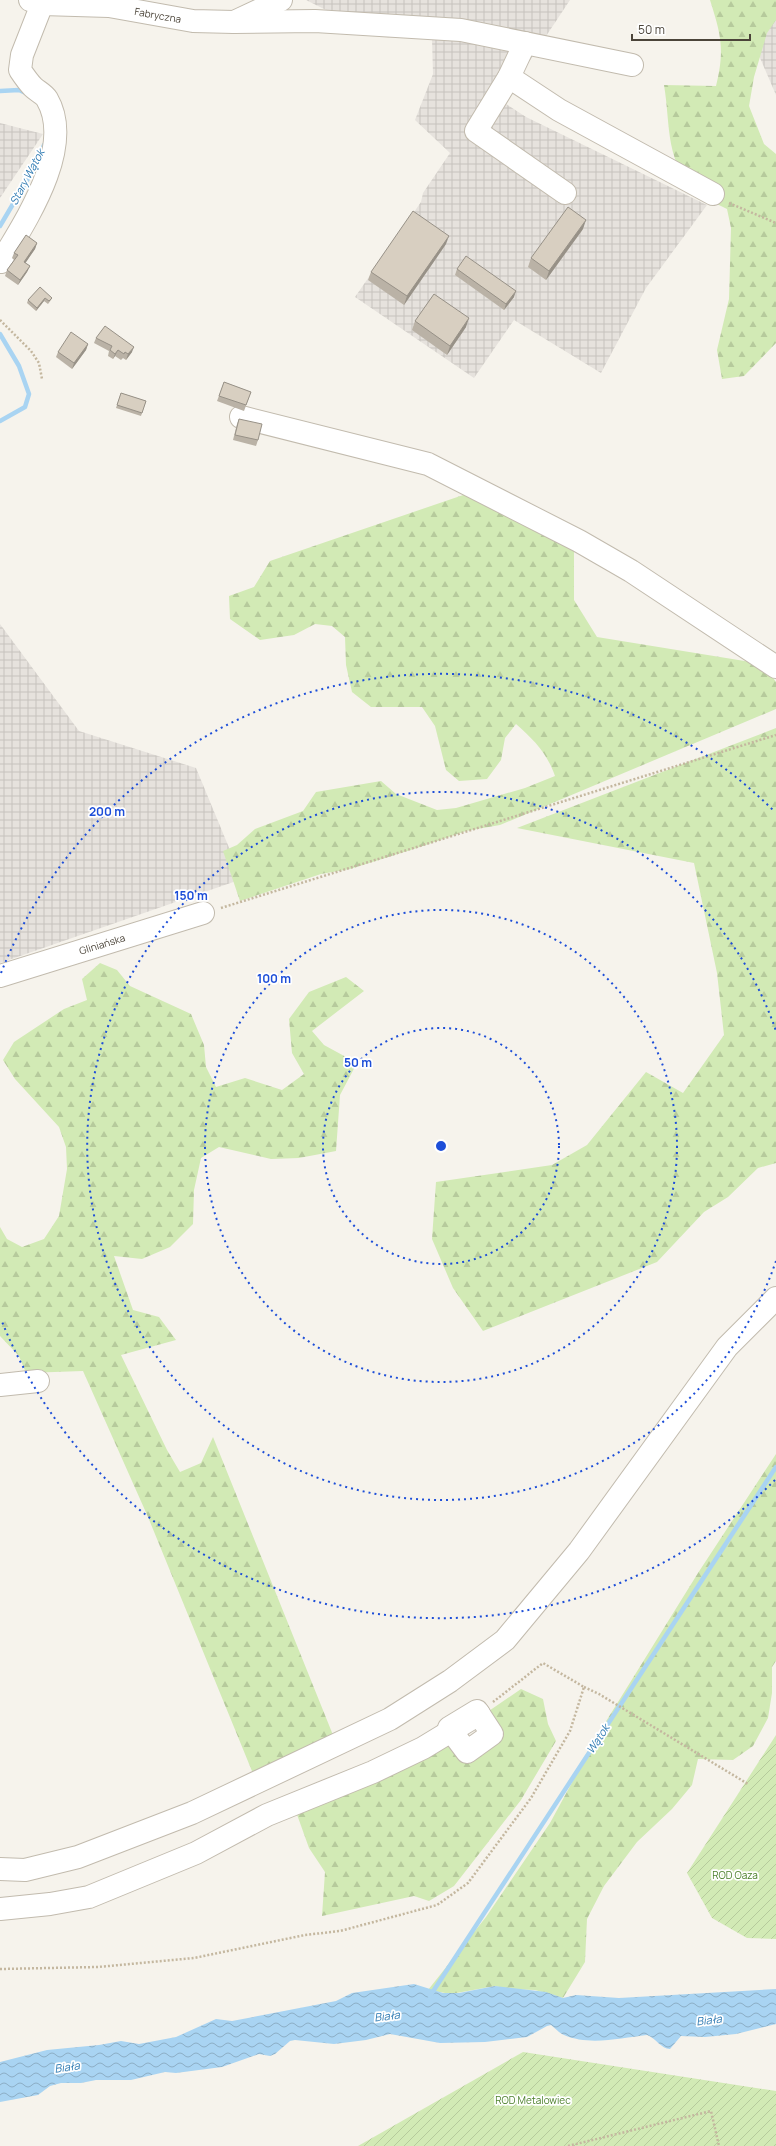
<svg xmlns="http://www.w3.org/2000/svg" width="776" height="2146" font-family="Manrope,sans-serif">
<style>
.industrial{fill:url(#industrial-grid)}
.forest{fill:url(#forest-firs)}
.garden{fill:url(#garden-furrows)}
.water{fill:url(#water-waves)}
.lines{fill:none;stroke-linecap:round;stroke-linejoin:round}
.stream{stroke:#a9d4f2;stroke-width:4.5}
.minor-casing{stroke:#c2bbae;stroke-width:24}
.path{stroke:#c4b79f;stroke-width:2.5;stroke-dasharray:2 2;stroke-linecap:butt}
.minor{stroke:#fff;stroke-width:22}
.wall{fill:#bab2a6}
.shaded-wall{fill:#979187}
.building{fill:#d8cfc1;stroke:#979187}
.ring{fill:none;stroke:#1d4ed8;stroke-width:2;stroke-dasharray:2 4}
.labels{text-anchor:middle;stroke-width:3.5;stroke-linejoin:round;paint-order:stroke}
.street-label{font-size:10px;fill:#4b4439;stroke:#fff}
.park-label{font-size:10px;fill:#4a7f2a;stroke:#fff}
.water-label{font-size:11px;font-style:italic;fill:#2e7ab2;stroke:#fff}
.centre{fill:#1d4ed8;stroke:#fff;stroke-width:2}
.ring-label{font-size:12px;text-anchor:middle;font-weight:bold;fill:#1d4ed8;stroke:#fff;stroke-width:3.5;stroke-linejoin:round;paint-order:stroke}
</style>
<defs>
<pattern id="industrial-grid" width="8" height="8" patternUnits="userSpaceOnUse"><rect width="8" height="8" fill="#e6e2dd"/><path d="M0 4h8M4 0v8" fill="none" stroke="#c7c3be"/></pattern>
<pattern id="forest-firs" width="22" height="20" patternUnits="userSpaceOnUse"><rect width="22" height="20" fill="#d2eab5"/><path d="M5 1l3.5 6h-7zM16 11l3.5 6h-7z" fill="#b6ca9c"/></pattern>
<pattern id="garden-furrows" width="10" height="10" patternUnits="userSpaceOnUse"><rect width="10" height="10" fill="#d2eab5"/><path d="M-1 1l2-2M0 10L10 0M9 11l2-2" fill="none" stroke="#b6ca9c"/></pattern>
<pattern id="water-waves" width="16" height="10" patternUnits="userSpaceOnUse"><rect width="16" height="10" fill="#a9d4f2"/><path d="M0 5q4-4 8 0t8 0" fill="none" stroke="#8caec5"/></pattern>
</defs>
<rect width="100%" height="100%" fill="#f6f3ec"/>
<!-- industrial -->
<g class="industrial">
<path d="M306,0H570L513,86L506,104L526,117L707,205L646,288L601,373L514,320L474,378L355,297L421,202L423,193L450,153L415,120L433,74L432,39L380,37Z"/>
<path d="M735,0H776V95Z"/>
<path d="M0,123L43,134L0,198Z"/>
<path d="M0,624L79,731L196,768L242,879L0,963Z"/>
</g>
<!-- forest -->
<g class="forest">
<path d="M710,0H776V20L767,33L754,77L749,106L764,144L776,154V343L744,376L722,379L717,350L729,299L731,228L727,209C718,204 707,200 700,194C664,165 671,126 664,85L716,86C725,49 721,35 710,0Z"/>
<path d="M472,492L574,544V600L597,637L763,664L776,682V709L500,825L466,831L417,848L350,869L321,874L240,901L223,851L237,845L255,829L303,811L316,792L381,781L396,794L437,810L456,808L525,788L555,776C547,753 534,740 516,724L505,738L501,760L487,779L459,781L446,770L435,726L422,707H371L352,692L346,665L345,637L332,626L315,624L294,635L260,640L230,619L229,596L254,587L270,561Z"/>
<path d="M776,728V1163L758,1168L728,1197L704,1212L657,1262L483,1331L453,1288L432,1239L436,1182L552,1165L587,1145L646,1072L683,1093L724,1035L717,973L694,863L517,828Z"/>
<path d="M100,963L117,970L130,986L191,1014L204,1045L206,1067L216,1087L245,1078L282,1090L304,1074L292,1053L289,1019L309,992L346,977L364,991L312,1031L324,1045L357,1063L340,1095L336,1151L299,1158L271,1159L219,1147L201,1158L194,1190L193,1224L170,1247L142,1259L114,1256L133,1310L159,1317L176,1340L121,1355L167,1450L180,1472L201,1463L213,1437L335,1740L254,1776L148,1517L83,1371L26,1373L19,1356L0,1336V1227L7,1239L22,1247L44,1239L59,1216L67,1169L66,1147L59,1127L15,1079L3,1060L14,1042L64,1009L87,1000L82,979Z"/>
<path d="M776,1454V1661L772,1667V1693L768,1718L753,1746L733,1760L698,1759L692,1785L672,1809L637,1842L604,1886L587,1919L585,1962L563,1998L535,1990L508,1989L495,1986L451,1994L428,1990L486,1917L550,1823L600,1731L698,1573Z"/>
<path d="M521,1689L543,1699L548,1724L556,1741L521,1800L454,1886L429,1901L414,1896L322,1916L325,1872L309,1848L295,1809L454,1738L466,1754L496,1734L483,1715Z"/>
</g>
<!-- garden -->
<g class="garden">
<path d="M776,1735V1939L747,1938L712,1918L687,1873Z"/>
<path d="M523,2052L776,2091V2146H358Z"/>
</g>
<!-- water -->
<path class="water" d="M414,1984L443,1993H459L495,1986L546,1992L563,1998L576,1995L619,1998L776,1989V2024L736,2034L705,2037L681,2036L670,2049C661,2049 656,2038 647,2035C621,2038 589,2046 564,2035C559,2033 555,2028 551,2025L547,2026L527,2037L485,2042L440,2043L390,2034L366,2040L334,2044L295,2040L290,2041L275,2054L270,2056L259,2054L222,2067L176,2073L165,2072L131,2080H96L81,2083H61L50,2086L38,2095L0,2102V2062L47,2050L99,2045L121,2041L139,2044L176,2037L216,2019L232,2021L336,2001L352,1993Z"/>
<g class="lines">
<!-- stream -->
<g class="stream">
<path d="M0,91L19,90L28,94"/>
<path d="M0,226L36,165L44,145"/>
<path d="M0,334L19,366L29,394L25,407L0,421"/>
<path d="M430,1996L776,1467"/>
</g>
<defs>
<g id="minor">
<path d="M30,0L42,4L109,6L193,21L234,22L281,0"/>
<path d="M234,22L315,21L461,30L632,65"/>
<path d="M525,43L509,77L476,131L565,193"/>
<path d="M509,77L559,110L713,194"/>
<path d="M1,262C26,220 75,147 47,99C44,94 37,91 33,87C28,82 24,76 20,70L22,55L42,4"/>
<path d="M241,417L428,464L579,541L631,571L776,667"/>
<path d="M0,976L203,913"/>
<path d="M0,1385L38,1381"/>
<path d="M477,1711L492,1734L467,1752L449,1728Z"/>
<path d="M0,1869L25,1870L78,1857L192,1813L390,1719L450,1681L505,1640L579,1551L727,1347L776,1298"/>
<path d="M0,1909L50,1904L89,1897L196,1853L267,1815L373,1772L423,1748L479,1714"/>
</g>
</defs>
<!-- minor casing -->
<use href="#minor" class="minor-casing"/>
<!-- path -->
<g class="path">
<path d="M729,203L776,223"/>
<path d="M0,320L31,351L39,363L42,379"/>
<path d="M221,908L776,735"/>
<path d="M584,1687L599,1694L748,1784"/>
<path d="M0,1969L98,1967L194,1958L305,1935L340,1931L437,1905L468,1883L531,1798L570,1731L584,1687L543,1663L493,1702"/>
<path d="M568,2146L711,2111L719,2146"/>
</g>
<!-- minor -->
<use href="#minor" class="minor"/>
</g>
<!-- wall -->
<g class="wall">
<path d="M583,229L546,280L528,267L531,258Z"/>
<path d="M37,243L35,249L25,263L30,266L27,272L18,285L5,276L7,270L14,260L12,258L14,253Z"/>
<path d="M446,244L404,305L368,280L371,272Z"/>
<path d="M457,269L514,297L504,310L455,275Z"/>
<path d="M52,298L51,300L48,304L44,301L36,311L27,303L28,300Z"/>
<path d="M415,321L466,327L447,355L412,330Z"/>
<path d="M96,338L132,352L126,360L123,358L121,360L115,356L113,359L108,356L109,351L94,343Z"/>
<path d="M88,344L86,350L72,369L56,357L58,352Z"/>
<path d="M224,382L251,392L244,411L217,401Z"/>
<path d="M121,393L146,401L141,416L116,408Z"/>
<path d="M239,419L258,440L256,446L233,440L237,424Z"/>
</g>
<!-- shaded-wall -->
<g class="shaded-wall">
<path d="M586,220L583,229L546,280L549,271Z"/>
<path d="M449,236L446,244L404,305L407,296Z"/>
<path d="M37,243L35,249L22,268L24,262Z"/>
<path d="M30,266L27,272L18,285L20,280Z"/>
<path d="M516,291L514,297L504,310L506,304Z"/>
<path d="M45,298L44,301L36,311L37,308Z"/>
<path d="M469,318L466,327L447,355L450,346Z"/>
<path d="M88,344L86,350L72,369L74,363Z"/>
<path d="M134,347L132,352L126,360L128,354Z"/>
<path d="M118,350L115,356L113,359L115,354Z"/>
</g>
<!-- building -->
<g class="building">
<path d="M568,207L586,220L549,271L531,258Z"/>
<path d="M413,211L449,236L407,296L371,272Z"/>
<path d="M26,235L37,243L24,262L30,266L20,280L7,270L18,255L14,253Z"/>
<path d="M466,256L516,291L506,304L457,269Z"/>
<path d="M40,287L52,298L49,301L45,298L37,308L28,300Z"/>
<path d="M434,294L469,318L450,346L415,321Z"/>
<path d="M105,326L134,347L128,354L125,352L124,354L118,350L115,354L110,350L112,346L96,338Z"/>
<path d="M71,332L88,344L74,363L58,352Z"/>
<path d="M224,382L251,392L246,405L219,396Z"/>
<path d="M121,393L146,401L142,413L117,405Z"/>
<path d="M239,419L262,424L258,440L235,435Z"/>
</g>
<!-- distance rings -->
<g class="ring">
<circle cx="441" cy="1146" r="118"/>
<circle cx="441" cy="1146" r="236"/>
<path d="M776 1261A354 354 0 1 1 776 1031"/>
<path d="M775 1480A473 473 0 0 1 1 1319M1 973A473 473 0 0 1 775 812"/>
</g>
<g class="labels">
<!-- street labels -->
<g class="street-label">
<text transform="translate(158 15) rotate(10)" y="4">Fabryczna</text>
<text transform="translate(102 944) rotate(-17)" y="4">Gliniańska</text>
</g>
<!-- park labels -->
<g class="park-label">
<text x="735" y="1879">ROD Oaza</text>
<text x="533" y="2104">ROD Metalowiec</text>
</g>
<!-- water labels -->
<g class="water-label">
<text transform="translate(27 177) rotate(-62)" y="4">Stary Wątok</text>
<text transform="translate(598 1739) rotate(-57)" y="4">Wątok</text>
<text transform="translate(387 2016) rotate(-7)" y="4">Biała</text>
<text transform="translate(709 2020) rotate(-7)" y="4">Biała</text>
<text transform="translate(67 2067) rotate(-8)" y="4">Biała</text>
</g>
</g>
<circle cx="441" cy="1146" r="6" class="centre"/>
<g class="ring-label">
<text x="107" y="816">200 m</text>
<text x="191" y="900">150 m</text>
<text x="274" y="983">100 m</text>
<text x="358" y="1067">50 m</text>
</g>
<!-- scale -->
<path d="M632 34v6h118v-6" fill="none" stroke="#4b4439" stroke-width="2"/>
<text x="638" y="34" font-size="12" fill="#4b4439" stroke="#ffffff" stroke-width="3" paint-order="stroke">50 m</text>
</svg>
